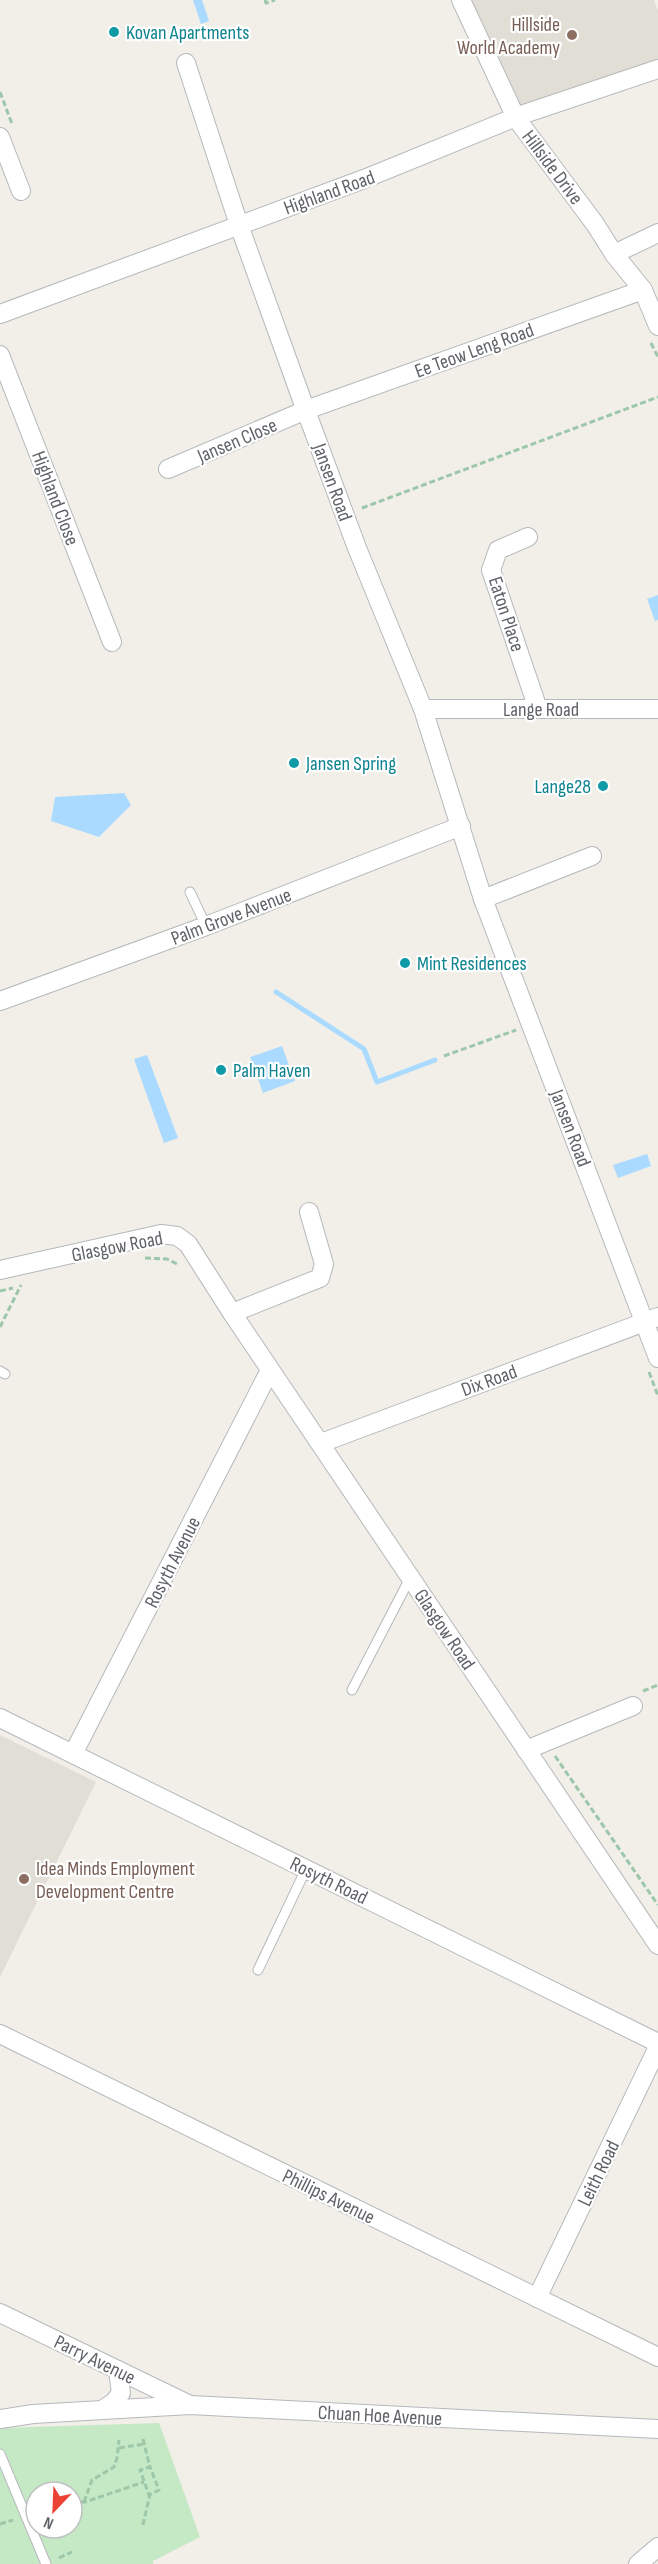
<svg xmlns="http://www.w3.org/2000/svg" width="658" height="2564" font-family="'Sofia Sans Condensed',sans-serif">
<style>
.education{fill:#e1ded6}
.green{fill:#c5e8c5;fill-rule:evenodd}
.water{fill:#aadaff}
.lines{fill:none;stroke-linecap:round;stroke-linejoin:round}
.stream{stroke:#aadaff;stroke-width:5}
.lane-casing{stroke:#b5b8bc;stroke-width:11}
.street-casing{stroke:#b5b8bc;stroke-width:20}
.path{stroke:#9cc7a9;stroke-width:3;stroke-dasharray:6 3;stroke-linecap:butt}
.lane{stroke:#fff;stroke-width:9}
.street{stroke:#fff;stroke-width:18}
.culture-dot{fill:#0f9aa8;stroke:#fff;stroke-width:2}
.education-dot{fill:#8d6e63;stroke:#fff;stroke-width:2}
.labels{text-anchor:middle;stroke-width:4.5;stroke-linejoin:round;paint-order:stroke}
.education-label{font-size:20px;fill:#785e54;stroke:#fff;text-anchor:end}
.culture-label{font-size:20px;fill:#0d838f;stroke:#fff;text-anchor:start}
.street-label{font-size:20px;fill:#5f6368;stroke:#fff}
</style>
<rect width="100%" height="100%" fill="#f1efe8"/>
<!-- education -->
<g class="education">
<path d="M470,0H654L658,11V59L518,112Z"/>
<path d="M0,1735L96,1782L0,1977Z"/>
</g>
<!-- green -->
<path class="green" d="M159,2423L200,2537L153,2561V2564H0V2428ZM36,2492H72V2528H36Z"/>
<!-- water -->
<g class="water">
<path d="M193,0H202L209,21L201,24Z"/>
<path d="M658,595V620L655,621L647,599Z"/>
<path d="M124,793L131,805L99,837L51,821L55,797Z"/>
<path d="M282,1046L295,1081L263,1093L250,1057Z"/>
<path d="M147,1055L178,1138L164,1143L134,1059Z"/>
<path d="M647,1154L651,1166L618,1178L613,1165Z"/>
</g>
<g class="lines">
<!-- stream -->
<path class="stream" d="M276,992L364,1049L377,1082L435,1060"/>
<defs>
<g id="lane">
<path d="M190,892L206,926"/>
<path d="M0,1371L5,1374"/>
<path d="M352,1690L410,1578"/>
<path d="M258,1970L306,1869"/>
<path d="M0,2454L46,2564"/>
</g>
<g id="street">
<path d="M461,0L516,118L595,224L614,254L643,290L658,326"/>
<path d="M186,63L239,225L302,400L357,548L423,709L483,899L658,1358"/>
<path d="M0,137L21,191"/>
<path d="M614,254L658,233"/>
<path d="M0,314L364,179L521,115L658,69"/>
<path d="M0,355L112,642"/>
<path d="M168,469L306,410L643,290"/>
<path d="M528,537L498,550L491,570L538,709"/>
<path d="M423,709H658"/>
<path d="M483,899L592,856"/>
<path d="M0,1001L206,926L461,826"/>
<path d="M0,1270L161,1234L177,1236L188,1244L232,1313L658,1945"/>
<path d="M232,1313L320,1278L324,1264L309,1212"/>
<path d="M321,1443L658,1317"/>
<path d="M0,1718L658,2043"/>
<path d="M526,1750L633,1706"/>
<path d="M73,1754L270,1370"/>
<path d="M0,2034L658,2357"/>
<path d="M537,2298L658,2047"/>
<path d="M0,2313L188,2404"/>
<path d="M102,2410L114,2402L121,2393L118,2370"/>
<path d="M0,2419L33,2414L190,2405L658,2429"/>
<path d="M638,2564L658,2547"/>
</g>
</defs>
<!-- lane casing -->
<use href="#lane" class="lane-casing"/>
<!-- street casing -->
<use href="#street" class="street-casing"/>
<!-- path -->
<g class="path">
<path d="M265,0L266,3L275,0"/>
<path d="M0,92L12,124"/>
<path d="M651,343L658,357"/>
<path d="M362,508L658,397"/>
<path d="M444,1056L516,1030"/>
<path d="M145,1258L167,1259L179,1265"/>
<path d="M0,1291L13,1288"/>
<path d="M0,1327L21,1285"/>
<path d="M649,1372L658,1396"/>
<path d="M643,1691L658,1685"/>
<path d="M555,1756L658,1905"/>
<path d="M143,2439L150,2467L140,2470L149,2495L159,2490L150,2467"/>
<path d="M119,2448L144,2444"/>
<path d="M74,2493L75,2502"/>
<path d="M72,2502H85L144,2482"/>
<path d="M84,2502L92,2480L114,2467L117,2458L119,2440"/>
<path d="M0,2524L13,2520"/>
<path d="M143,2525L150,2494"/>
<path d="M59,2558L72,2552"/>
</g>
<!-- lane -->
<use href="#lane" class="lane"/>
<!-- street -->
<use href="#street" class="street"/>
</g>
<!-- markers -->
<g class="culture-dot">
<circle cx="114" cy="32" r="6"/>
<circle cx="294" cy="763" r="6"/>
<circle cx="603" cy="786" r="6"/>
<circle cx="405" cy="963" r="6"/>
<circle cx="221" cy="1070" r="6"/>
</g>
<g class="education-dot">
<circle cx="572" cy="35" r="6"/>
<circle cx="24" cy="1879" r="6"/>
</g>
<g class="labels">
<!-- education labels -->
<g class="education-label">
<text x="560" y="31">Hillside<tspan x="560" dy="23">World Academy</tspan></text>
<text x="36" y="1875" text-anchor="start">Idea Minds Employment<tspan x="36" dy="23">Development Centre</tspan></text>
</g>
<!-- culture labels -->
<g class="culture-label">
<text x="126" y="39">Kovan Apartments</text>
<text x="306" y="770">Jansen Spring</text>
<text x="591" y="793" text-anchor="end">Lange28</text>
<text x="417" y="970">Mint Residences</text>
<text x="233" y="1077">Palm Haven</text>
</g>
<!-- street labels -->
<g class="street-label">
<text transform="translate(553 167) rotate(53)" y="7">Hillside Drive</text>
<text transform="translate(329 192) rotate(-20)" y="7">Highland Road</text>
<text transform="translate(474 350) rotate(-20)" y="7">Ee Teow Leng Road</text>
<text transform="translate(237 440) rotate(-23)" y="7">Jansen Close</text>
<text transform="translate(333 482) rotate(70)" y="7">Jansen Road</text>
<text transform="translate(56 498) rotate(69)" y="7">Highland Close</text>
<text transform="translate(507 614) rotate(72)" y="7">Eaton Place</text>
<text x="541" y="716">Lange Road</text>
<text transform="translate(231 916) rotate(-21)" y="7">Palm Grove Avenue</text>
<text transform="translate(571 1128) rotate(69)" y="7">Jansen Road</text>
<text transform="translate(117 1246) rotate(-11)" y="7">Glasgow Road</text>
<text transform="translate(489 1380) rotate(-20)" y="7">Dix Road</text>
<text transform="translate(172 1562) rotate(-63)" y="7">Rosyth Avenue</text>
<text transform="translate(445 1629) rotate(56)" y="7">Glasgow Road</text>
<text transform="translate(329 1880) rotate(26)" y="7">Rosyth Road</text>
<text transform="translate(598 2173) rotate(-64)" y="7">Leith Road</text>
<text transform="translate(329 2196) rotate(26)" y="7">Phillips Avenue</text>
<text transform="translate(95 2359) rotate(26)" y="7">Parry Avenue</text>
<text transform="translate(380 2415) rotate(3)" y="7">Chuan Hoe Avenue</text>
</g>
</g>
<!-- north arrow -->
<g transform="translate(54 2510) rotate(203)"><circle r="28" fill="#ffffff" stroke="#bfc1c3" stroke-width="1.5"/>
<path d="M0-4.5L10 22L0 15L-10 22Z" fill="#ea4335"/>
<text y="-9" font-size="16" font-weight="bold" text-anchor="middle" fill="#5f6368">N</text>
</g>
</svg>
